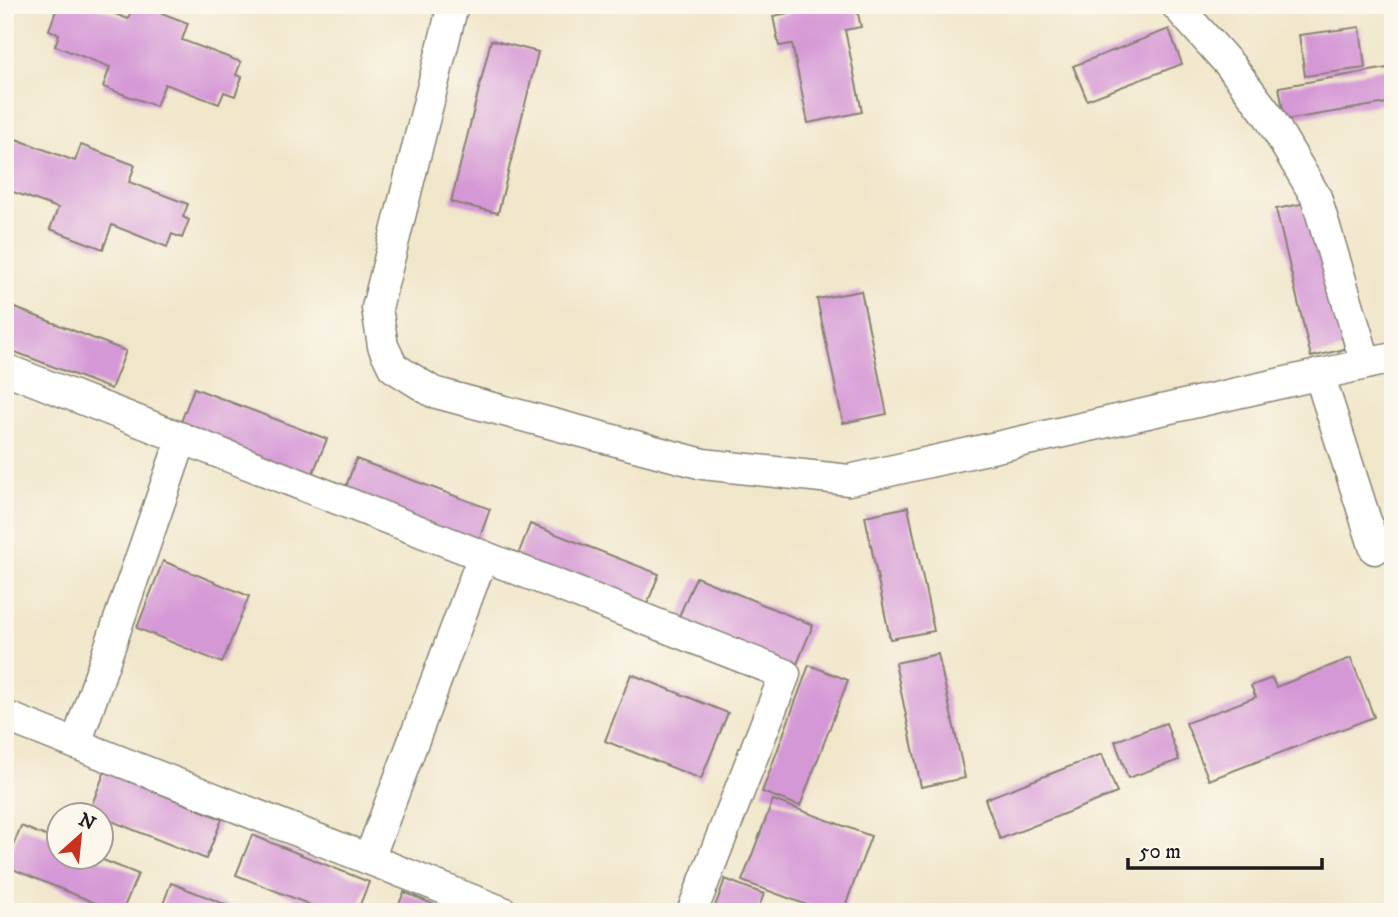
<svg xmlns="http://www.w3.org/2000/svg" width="1398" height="917" font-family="'IM FELL DW Pica',serif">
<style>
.building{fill:#d598d6}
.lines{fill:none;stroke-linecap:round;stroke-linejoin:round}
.minor-casing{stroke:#868173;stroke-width:33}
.minor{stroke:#fff;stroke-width:30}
</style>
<rect width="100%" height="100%" fill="#fbf7ec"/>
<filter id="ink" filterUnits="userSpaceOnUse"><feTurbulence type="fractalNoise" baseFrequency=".0143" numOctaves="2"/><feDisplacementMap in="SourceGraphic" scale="14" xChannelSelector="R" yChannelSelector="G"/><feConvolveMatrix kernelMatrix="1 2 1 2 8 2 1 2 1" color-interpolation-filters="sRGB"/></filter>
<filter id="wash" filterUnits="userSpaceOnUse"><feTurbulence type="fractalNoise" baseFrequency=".00686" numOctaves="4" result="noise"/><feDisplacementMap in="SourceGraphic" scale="28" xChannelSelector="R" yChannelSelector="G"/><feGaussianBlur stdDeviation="1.57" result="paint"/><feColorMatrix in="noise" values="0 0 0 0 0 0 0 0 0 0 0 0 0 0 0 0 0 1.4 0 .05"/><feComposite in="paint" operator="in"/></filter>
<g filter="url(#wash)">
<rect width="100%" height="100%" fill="#f0e6ca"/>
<g id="blocks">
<!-- building -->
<g class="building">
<path d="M58,5L65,7L66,5H92L128,19L133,5H141L188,23L182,40L241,62L236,75L242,77L235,96L224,92L219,104L165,84L156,106L103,87L110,67L55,46L59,34L49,30Z"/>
<path d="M787,5H856L861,27L845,30L862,112L808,123L792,44L779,46L773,16L789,13Z"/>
<path d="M1360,27L1365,68L1305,76L1299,35Z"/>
<path d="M1169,29L1182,64L1087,100L1073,66Z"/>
<path d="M491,40L538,52L498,213L451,202Z"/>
<path d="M1393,67V102L1285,120L1279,87Z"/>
<path d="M16,139L75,161L81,145L135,165L129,182L188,204L183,217L189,220L182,238L172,234L167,247L112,225L103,249L50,229L58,208L5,189V147L12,149Z"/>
<path d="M1311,202L1345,349L1311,357L1276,209Z"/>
<path d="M861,291L887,414L843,423L817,299Z"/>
<path d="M5,304L126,351L111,389L5,348Z"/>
<path d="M194,388L327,439L311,478L179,427Z"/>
<path d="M356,459L490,509L477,545L343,495Z"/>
<path d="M908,507L934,631L890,639L865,516Z"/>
<path d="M530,524L659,574L644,612L515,563Z"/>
<path d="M163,561L249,596L222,663L137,628Z"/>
<path d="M696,577L813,625L795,669L677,621Z"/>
<path d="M938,654L965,778L921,787L895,663Z"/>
<path d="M1351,658L1374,717L1209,780L1186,723L1256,697L1251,686L1272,678L1276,687Z"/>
<path d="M809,665L848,680L800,806L762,792Z"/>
<path d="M631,674L728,713L701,779L605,741Z"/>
<path d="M1166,723L1179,760L1128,778L1115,741Z"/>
<path d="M1102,754L1117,793L1000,839L985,799Z"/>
<path d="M105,771L222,819L206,859L89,812Z"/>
<path d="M773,800L871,836L843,912H826L742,881Z"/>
<path d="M21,826L60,842V858H98L138,874L122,912H117L5,866Z"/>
<path d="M252,835L369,882L357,912H328L236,875Z"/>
<path d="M725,879L764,894L757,912H713Z"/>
<path d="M171,883L245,912H160Z"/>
<path d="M404,892L451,912H396Z"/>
</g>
</g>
</g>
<g filter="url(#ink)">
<use href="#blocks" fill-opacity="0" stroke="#868173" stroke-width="2"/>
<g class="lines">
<defs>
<g id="minor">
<path d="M453,5L377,308L383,346L393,367L433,392L703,464L849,480L1393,358"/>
<path d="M1176,5L1230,65L1268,115L1316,197L1366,364"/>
<path d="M5,369L785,674L692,912"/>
<path d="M1319,374L1375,549"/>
<path d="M5,716L503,912"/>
<path d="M76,744L182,438"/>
<path d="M369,859L483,556"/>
</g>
</defs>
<!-- minor casing -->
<use href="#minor" class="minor-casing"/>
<!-- minor -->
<use href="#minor" class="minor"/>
</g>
</g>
<!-- margin -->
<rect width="1398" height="917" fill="none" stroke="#fbf7ec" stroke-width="28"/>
<!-- north arrow -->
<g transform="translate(80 836) rotate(27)"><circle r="33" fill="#fbf7ec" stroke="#a29f99" stroke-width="2"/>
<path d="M0-5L12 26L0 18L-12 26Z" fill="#c8321e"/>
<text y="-10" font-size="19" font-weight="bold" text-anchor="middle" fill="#1c1c1c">N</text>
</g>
<!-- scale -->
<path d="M1128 858v10h194v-10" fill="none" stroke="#1c1c1c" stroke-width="3.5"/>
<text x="1139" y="858" font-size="21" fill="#1c1c1c" stroke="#fbf7ec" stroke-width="5" paint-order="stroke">50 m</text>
</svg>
